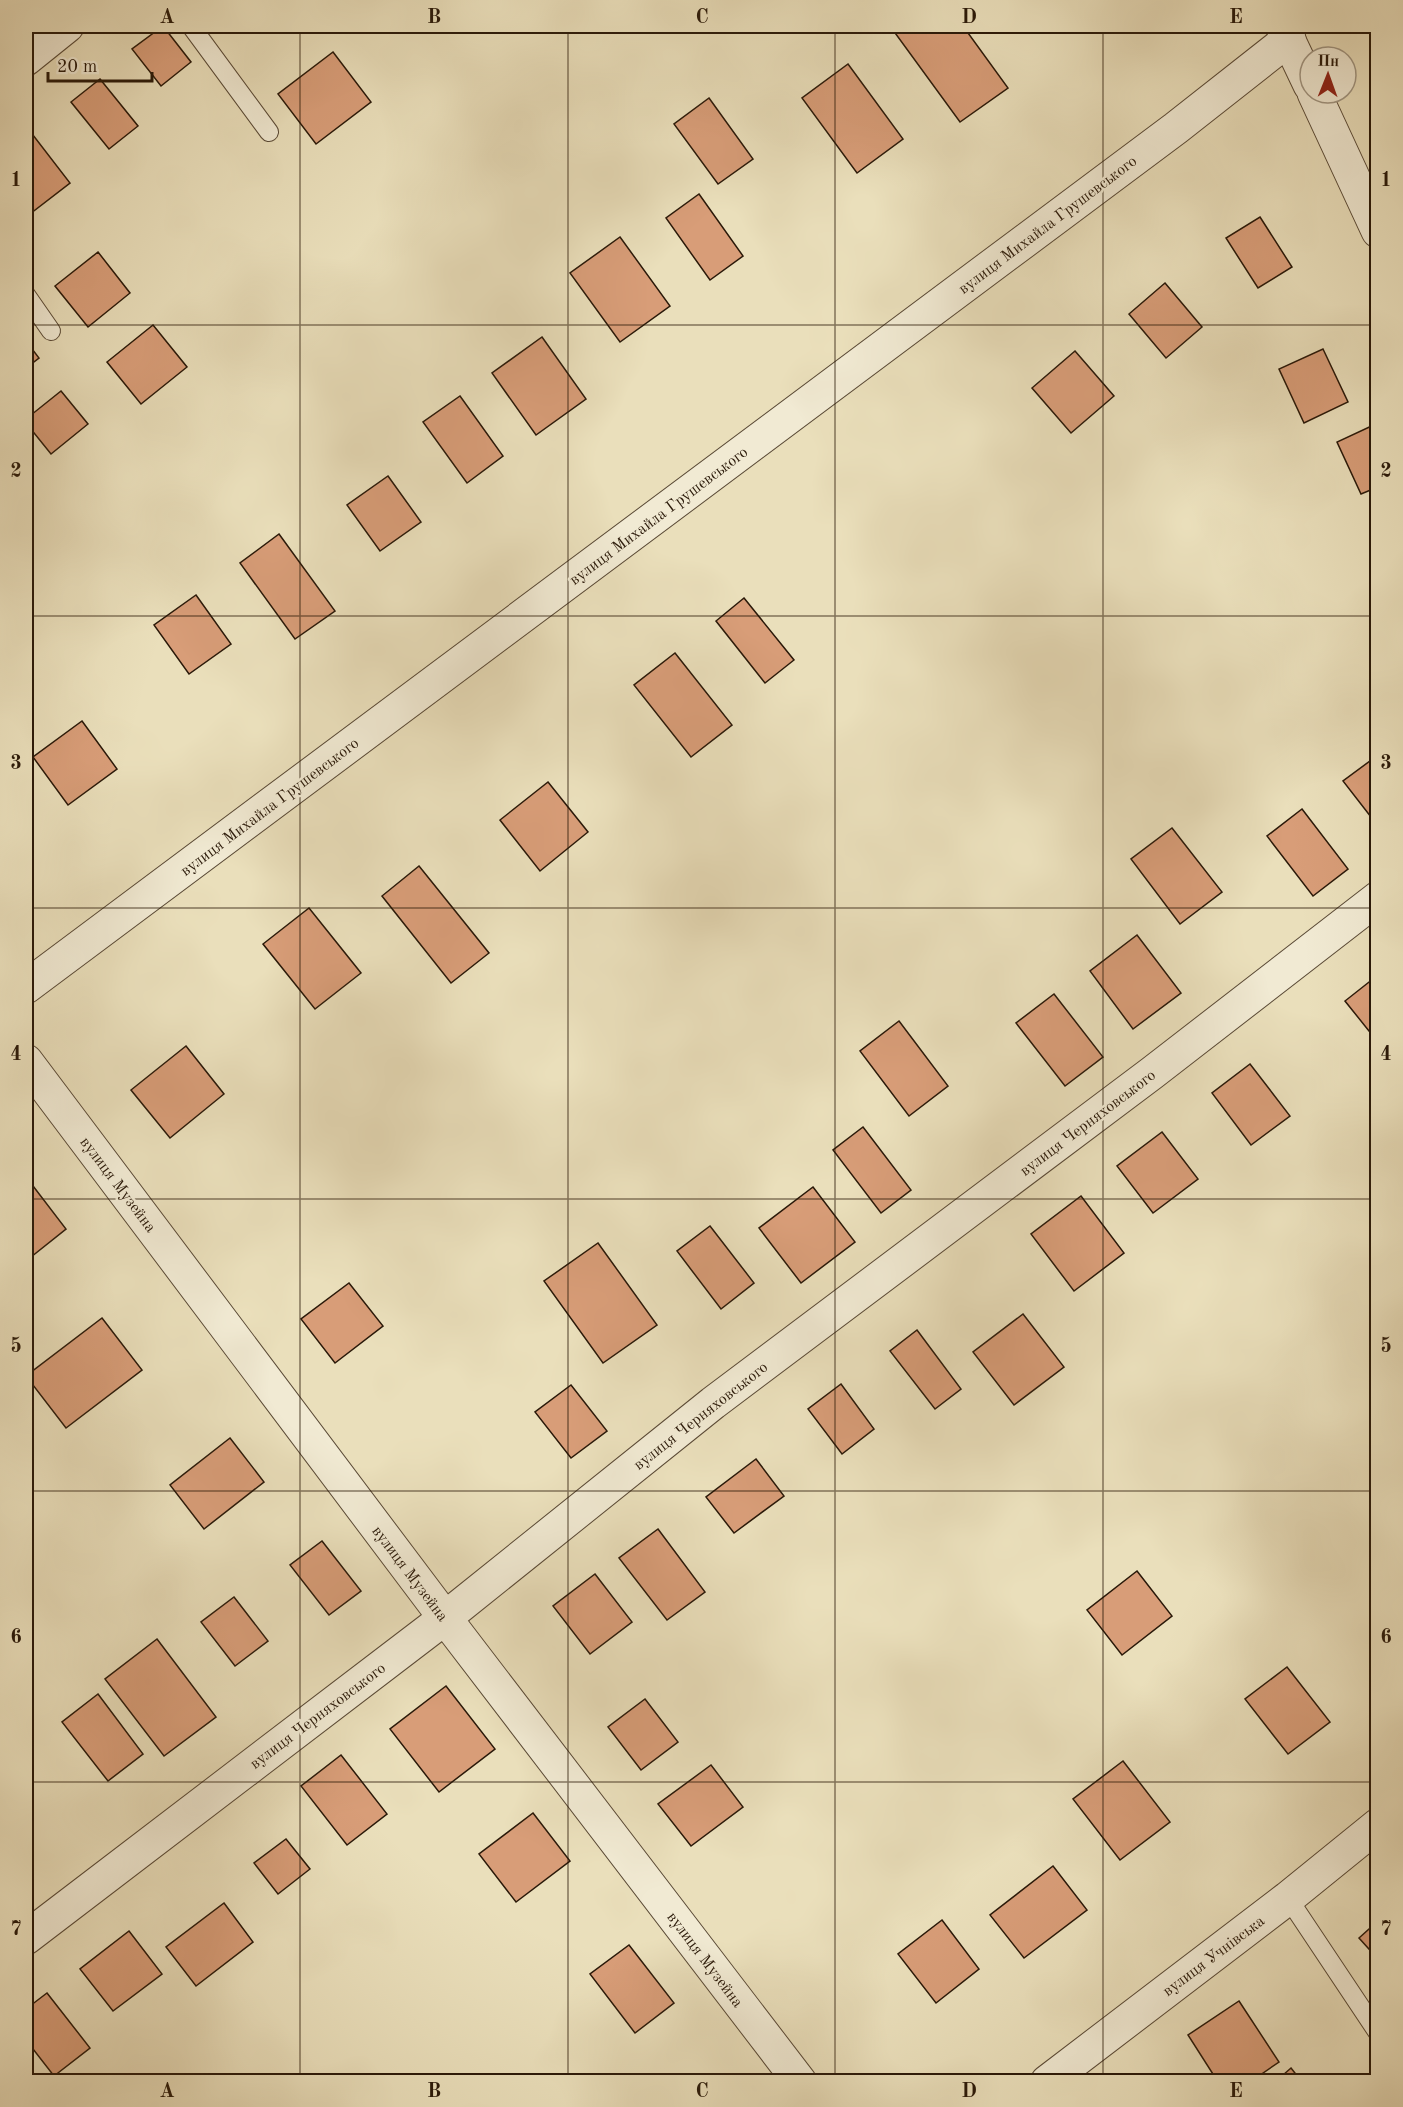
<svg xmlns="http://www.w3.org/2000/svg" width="1403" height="2107" font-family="'Old Standard TT',serif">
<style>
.building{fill:#d89d78;stroke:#2a1909;stroke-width:1.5}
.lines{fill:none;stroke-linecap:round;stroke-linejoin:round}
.service-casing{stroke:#5a4a36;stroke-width:20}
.minor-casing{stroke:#5a4a36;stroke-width:35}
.service{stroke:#f1ead3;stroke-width:18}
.minor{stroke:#f1ead3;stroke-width:33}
.grid{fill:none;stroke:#2a1909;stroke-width:1.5;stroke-opacity:0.55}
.labels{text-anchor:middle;stroke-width:5;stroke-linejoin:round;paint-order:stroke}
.street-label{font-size:16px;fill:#2a1909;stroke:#f1ead3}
.neatline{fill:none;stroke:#2a1909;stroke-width:2}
.grid-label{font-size:20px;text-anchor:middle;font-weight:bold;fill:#2a1909}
</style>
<rect width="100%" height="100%" fill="#eadfbb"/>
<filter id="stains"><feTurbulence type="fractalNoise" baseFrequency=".00333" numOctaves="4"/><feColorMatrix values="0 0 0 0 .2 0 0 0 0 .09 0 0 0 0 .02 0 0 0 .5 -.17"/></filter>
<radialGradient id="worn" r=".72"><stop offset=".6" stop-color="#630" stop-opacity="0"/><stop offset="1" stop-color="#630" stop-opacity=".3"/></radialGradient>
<!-- building -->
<g class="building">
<path d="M163,26L191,62L161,86L132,49Z"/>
<path d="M890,26H963L1008,88L960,122Z"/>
<path d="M333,52L371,102L316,144L278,94Z"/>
<path d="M848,64L903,139L857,173L802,98Z"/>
<path d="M100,79L138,126L109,149L71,102Z"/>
<path d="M709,98L753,159L718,184L674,124Z"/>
<path d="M26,126L70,183L26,217Z"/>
<path d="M699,194L743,256L710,280L666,218Z"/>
<path d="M1260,217L1292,267L1258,288L1226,238Z"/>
<path d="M620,237L670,306L620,342L570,273Z"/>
<path d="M98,252L130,293L88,327L55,286Z"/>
<path d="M1165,283L1202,327L1166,358L1129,314Z"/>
<path d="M153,325L187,367L141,404L107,362Z"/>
<path d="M542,337L586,399L536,435L492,373Z"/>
<path d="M26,341L39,358L26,368Z"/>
<path d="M1323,349L1348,402L1304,423L1279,369Z"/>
<path d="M1075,351L1114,396L1071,433L1032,388Z"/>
<path d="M61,391L88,424L51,454L26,423V419Z"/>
<path d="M460,396L503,456L467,483L423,422Z"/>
<path d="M1378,423V487L1361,494L1337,442Z"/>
<path d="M388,476L421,522L380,551L347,505Z"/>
<path d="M279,534L335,611L295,639L240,563Z"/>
<path d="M196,595L231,644L189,674L154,625Z"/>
<path d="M744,598L794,660L765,683L716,621Z"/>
<path d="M675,653L732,725L691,757L634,685Z"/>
<path d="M82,721L117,769L68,805L33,757Z"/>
<path d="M1378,755V826L1343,781Z"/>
<path d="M548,782L588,832L540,871L500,820Z"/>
<path d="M1302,809L1348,869L1313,896L1267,836Z"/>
<path d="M1172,828L1222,892L1180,924L1131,859Z"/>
<path d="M419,866L489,953L451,983L382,896Z"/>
<path d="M309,908L361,973L315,1009L263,944Z"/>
<path d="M1137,935L1181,993L1133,1029L1090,971Z"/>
<path d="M1378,975V1025L1369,1031L1345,1001Z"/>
<path d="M1054,994L1103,1057L1065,1086L1016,1023Z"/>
<path d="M899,1021L948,1086L909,1116L860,1051Z"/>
<path d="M186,1046L224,1094L170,1138L131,1090Z"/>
<path d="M1250,1064L1290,1116L1251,1145L1212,1093Z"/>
<path d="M863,1127L911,1190L881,1213L833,1150Z"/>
<path d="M1162,1132L1198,1179L1153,1213L1117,1166Z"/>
<path d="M30,1182L66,1229L26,1261V1185Z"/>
<path d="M813,1187L855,1242L801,1283L759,1228Z"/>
<path d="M1081,1196L1124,1253L1074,1291L1031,1234Z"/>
<path d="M710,1226L754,1283L721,1309L677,1251Z"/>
<path d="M598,1243L657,1325L603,1363L544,1281Z"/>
<path d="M349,1283L383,1326L335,1363L301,1319Z"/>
<path d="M1023,1314L1064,1367L1014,1405L973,1352Z"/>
<path d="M102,1318L142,1370L66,1428L26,1376Z"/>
<path d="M917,1330L961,1389L935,1409L890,1351Z"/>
<path d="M841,1384L874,1429L842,1454L808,1409Z"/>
<path d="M571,1385L607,1431L571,1458L535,1412Z"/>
<path d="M230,1438L264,1482L204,1529L170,1485Z"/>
<path d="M756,1459L784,1496L734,1533L706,1497Z"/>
<path d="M658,1529L705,1592L667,1620L619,1558Z"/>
<path d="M322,1541L361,1591L329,1615L290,1565Z"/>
<path d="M1137,1571L1172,1616L1122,1655L1087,1610Z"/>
<path d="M595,1574L632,1622L590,1654L553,1606Z"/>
<path d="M234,1597L268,1641L235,1666L201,1622Z"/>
<path d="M157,1639L216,1717L164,1756L105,1679Z"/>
<path d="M1287,1667L1330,1722L1288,1754L1245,1699Z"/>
<path d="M446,1686L495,1749L439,1792L390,1729Z"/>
<path d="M98,1694L143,1754L108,1781L62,1722Z"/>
<path d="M645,1699L678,1742L641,1770L608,1727Z"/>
<path d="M341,1755L387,1814L347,1845L301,1786Z"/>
<path d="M1123,1761L1170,1822L1120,1860L1073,1799Z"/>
<path d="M711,1765L743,1807L691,1846L658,1804Z"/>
<path d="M533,1813L570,1861L516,1902L479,1854Z"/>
<path d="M286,1839L310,1869L278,1894L254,1863Z"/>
<path d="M1053,1866L1087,1910L1024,1958L990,1915Z"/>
<path d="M224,1903L253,1942L196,1986L166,1947Z"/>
<path d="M942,1920L979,1969L936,2003L898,1954Z"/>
<path d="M1378,1921V1959L1359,1938Z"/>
<path d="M129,1931L162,1974L113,2011L80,1969Z"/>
<path d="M629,1945L674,2003L635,2033L590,1974Z"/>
<path d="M47,1993L90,2048L54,2076L26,2040V2009Z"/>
<path d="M1239,2001L1279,2062L1250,2082H1218L1188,2035Z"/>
<path d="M1291,2068L1302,2082H1275Z"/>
</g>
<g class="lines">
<defs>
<g id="service">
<path d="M191,26L269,132"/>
<path d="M26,295L51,331"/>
<path d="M1288,1898L1378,2033"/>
</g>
<g id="minor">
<path d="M1282,26L1310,85"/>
<path d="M26,59L67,26"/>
<path d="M1314,93L1378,231"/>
<path d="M26,987L1176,128L1289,39"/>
<path d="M26,1061L445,1618L800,2082"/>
<path d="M26,1938L445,1618L713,1403L1152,1073L1378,898"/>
<path d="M1047,2082L1288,1898L1378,1825"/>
</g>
</defs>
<!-- service casing -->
<use href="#service" class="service-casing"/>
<!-- minor casing -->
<use href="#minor" class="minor-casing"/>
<!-- service -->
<use href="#service" class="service"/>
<!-- minor -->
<use href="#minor" class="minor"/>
</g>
<!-- grid -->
<path class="grid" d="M300,26V2082M568,26V2082M835,26V2082M1103,26V2082M26,325H1378M26,616H1378M26,908H1378M26,1199H1378M26,1491H1378M26,1782H1378"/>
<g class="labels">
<!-- street labels -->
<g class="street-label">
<text transform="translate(1047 224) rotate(-37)" y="6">вулиця Михайла Грушевського</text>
<text transform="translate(658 515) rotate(-37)" y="6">вулиця Михайла Грушевського</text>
<text transform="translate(269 806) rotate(-37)" y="6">вулиця Михайла Грушевського</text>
<text transform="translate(1087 1122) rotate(-37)" y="6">вулиця Черняховського</text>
<text transform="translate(119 1184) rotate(53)" y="6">вулиця Музейна</text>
<text transform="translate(700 1415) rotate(-38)" y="6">вулиця Черняховського</text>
<text transform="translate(411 1573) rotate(53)" y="6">вулиця Музейна</text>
<text transform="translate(317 1715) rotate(-37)" y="6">вулиця Черняховського</text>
<text transform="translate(1213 1955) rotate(-37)" y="6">вулиця Учнівська</text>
<text transform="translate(706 1959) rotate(53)" y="6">вулиця Музейна</text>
</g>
</g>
<!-- margin -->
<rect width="1403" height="2107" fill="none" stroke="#eadfbb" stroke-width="66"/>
<!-- north arrow -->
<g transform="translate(1328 75) rotate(1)"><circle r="28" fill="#f1ead3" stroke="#a19682" stroke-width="1.5"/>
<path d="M0-4.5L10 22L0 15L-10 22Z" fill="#8f2418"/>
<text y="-9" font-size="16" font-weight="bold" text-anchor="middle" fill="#2a1909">Пн</text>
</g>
<!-- scale -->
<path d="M48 72v9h104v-9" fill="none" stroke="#2a1909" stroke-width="3"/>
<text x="57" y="72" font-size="18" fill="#2a1909" stroke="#f1ead3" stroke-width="4.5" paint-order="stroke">20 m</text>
<rect x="33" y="33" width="1337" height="2041" class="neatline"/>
<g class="grid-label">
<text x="167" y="23">A</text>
<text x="434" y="23">B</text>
<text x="702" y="23">C</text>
<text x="969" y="23">D</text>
<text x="1236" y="23">E</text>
<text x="16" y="186">1</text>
<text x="1386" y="186">1</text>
<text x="16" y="477">2</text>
<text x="1386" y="477">2</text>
<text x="16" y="769">3</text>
<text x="1386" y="769">3</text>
<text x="16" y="1060">4</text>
<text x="1386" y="1060">4</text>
<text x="16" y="1352">5</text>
<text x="1386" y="1352">5</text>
<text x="16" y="1643">6</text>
<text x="1386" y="1643">6</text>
<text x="16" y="1935">7</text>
<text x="1386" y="1935">7</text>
<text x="167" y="2097">A</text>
<text x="434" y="2097">B</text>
<text x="702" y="2097">C</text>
<text x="969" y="2097">D</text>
<text x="1236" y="2097">E</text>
</g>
<rect width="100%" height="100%" filter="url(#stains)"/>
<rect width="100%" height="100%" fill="url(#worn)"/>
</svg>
